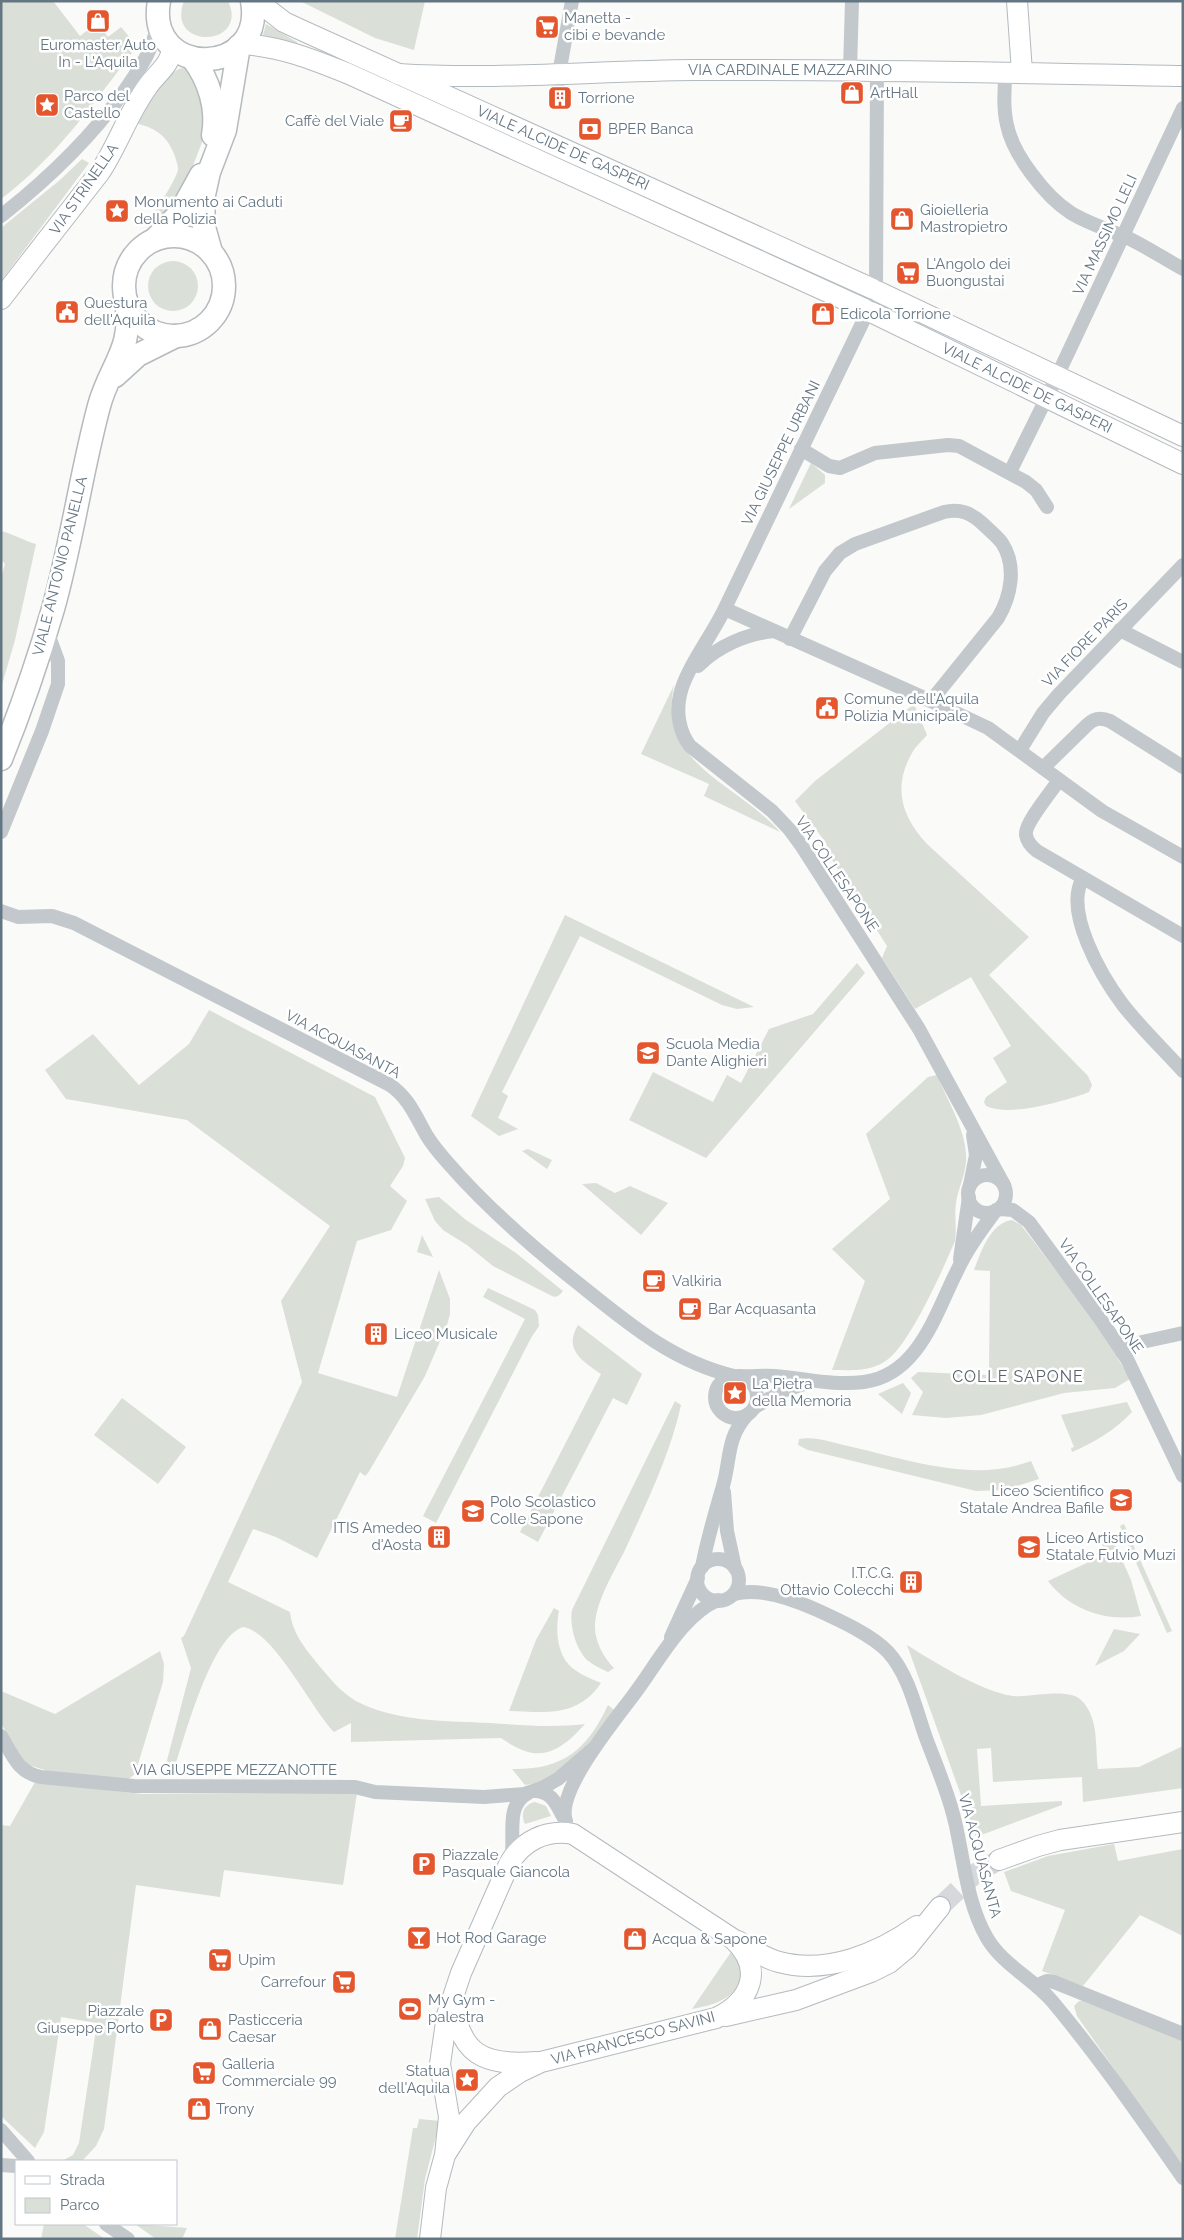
<svg xmlns="http://www.w3.org/2000/svg" width="1184" height="2240" font-family="Raleway,sans-serif">
<style>
.green{fill:#dadfd7;fill-rule:evenodd}
.lines{fill:none;stroke-linecap:round;stroke-linejoin:round}
.secondary-tunnel{stroke:#d5d9db;stroke-width:20;stroke-dasharray:20 10;stroke-linecap:butt}
.secondary-casing{stroke:#b3babf;stroke-width:22}
.primary-casing{stroke:#b5babe;stroke-width:25}
.street{stroke:#c3c8cc;stroke-width:14}
.secondary{stroke:#fff;stroke-width:20}
.primary{stroke:#fff;stroke-width:22}
.labels{text-anchor:middle;stroke-width:5;stroke-linejoin:round;paint-order:stroke}
.poi-label{font-size:15px;fill:#657683;stroke:#fff;text-anchor:start}
.street-label{font-size:15px;fill:#657683;stroke:#fff}
.neighbourhood-label{font-size:16px;letter-spacing:1px;fill:#57646e;stroke:#fff}
</style>
<rect width="100%" height="100%" fill="#fafaf8"/>
<!-- green -->
<g class="green">
<path d="M1,1H53L80,36L97,23L108,37L121,27L137,46C95,101 57,157 1,199Z"/>
<path d="M184,1H228C250,47 165,51 184,1Z"/>
<path d="M300,1H425L414,50L375,38Z"/>
<path d="M266,24L297,42V44L263,35Z"/>
<path d="M182,68L189,69L202,87L204,137L186,184L173,206L154,225L153,220L154,214C159,204 177,179 178,169C178,165 176,159 174,154C167,135 154,127 134,123C141,108 166,72 182,68Z"/>
<path d="M561,83L567,87L570,94L567,102L557,105L551,102L548,94L552,86ZM559,87L567,94L560,101L552,94Z"/>
<path d="M82,159L89,163L1,281V228L60,180Z"/>
<circle cx="173" cy="286" r="25"/>
<path d="M811,463L825,475V483L789,509Z"/>
<path d="M1,531C14,534 24,541 36,544L15,640L1,688V579L5,564L1,560Z"/>
<path d="M674,685C657,765 736,782 780,832L704,796L709,784L641,754Z"/>
<path d="M914,704L927,735C922,741 915,747 912,753C892,788 902,817 927,844L1029,937L989,975L1088,1076L1092,1085L1089,1092L1084,1094C1060,1102 1010,1117 986,1106L984,1102L986,1097L1007,1082L993,1058L1011,1046L971,977L915,1009L882,958L887,946L832,860L826,843L795,801L815,781Z"/>
<path d="M565,915L754,1007L737,1009L722,1005L580,936L502,1092L508,1096L498,1118L518,1129L499,1136L471,1116Z"/>
<path d="M857,963L865,973L706,1158L629,1120L653,1072L713,1102L727,1075L741,1083L769,1029L813,1014Z"/>
<path d="M209,1010L375,1097L405,1158L403,1166L390,1186L407,1201L391,1230L357,1241L318,1373L397,1397L439,1270L450,1299V1314L447,1325L425,1376L368,1473L365,1476L360,1472L317,1558L276,1537L253,1529L228,1582L290,1612C292,1632 304,1647 316,1662C328,1676 340,1692 356,1701C396,1722 447,1721 490,1723C522,1725 553,1728 585,1724C557,1755 538,1764 501,1738L351,1742V1723L334,1732C312,1710 274,1631 243,1627C210,1637 183,1743 172,1776L166,1772L165,1768L191,1668L181,1638L184,1636L302,1382L281,1301L330,1226L187,1120L66,1099L45,1070L93,1034L139,1085L189,1044Z"/>
<path d="M937,1075C948,1102 968,1133 966,1162C965,1176 958,1189 956,1203C954,1216 957,1228 955,1241C943,1269 908,1349 884,1362C868,1372 850,1370 832,1370L865,1281L832,1249L890,1199L866,1134L928,1077Z"/>
<path d="M528,1149L552,1160L547,1169L522,1151Z"/>
<path d="M596,1183L615,1193L630,1186L668,1203L641,1235L582,1184Z"/>
<path d="M439,1197L466,1220L516,1253L563,1291C560,1295 557,1298 552,1296L493,1266L467,1245L443,1230L435,1221L425,1199Z"/>
<path d="M1012,1220L1021,1225L1096,1322L1130,1379L1115,1388L1064,1393L981,1415L946,1418L912,1415L923,1392L911,1378L918,1372L989,1375L990,1271L974,1270C981,1252 990,1223 1012,1220Z"/>
<path d="M422,1235L433,1257L417,1252Z"/>
<path d="M488,1288L535,1310L538,1315L539,1326L531,1338L436,1523L423,1516L525,1319L483,1297Z"/>
<path d="M578,1325L642,1374L627,1405L613,1398L538,1542L520,1532L601,1374C583,1361 563,1350 578,1325Z"/>
<path d="M903,1383L911,1393L902,1414L878,1394Z"/>
<path d="M122,1398L186,1447L158,1484L94,1435Z"/>
<path d="M675,1401L681,1405C670,1455 646,1504 625,1550C614,1572 597,1599 595,1624C594,1640 603,1657 614,1668L608,1672C601,1669 593,1665 587,1660C576,1649 569,1625 572,1610Z"/>
<path d="M1127,1402L1132,1412C1115,1430 1095,1442 1072,1452L1071,1448L1074,1447L1061,1415Z"/>
<path d="M799,1439C817,1436 836,1444 852,1447C909,1460 974,1483 1031,1461L1039,1479L1004,1490L976,1491L808,1450L798,1445Z"/>
<path d="M1124,1524L1172,1631L1167,1633L1120,1526Z"/>
<path d="M1109,1531L1131,1580L1141,1616C1106,1622 1070,1610 1048,1581L1106,1554L1098,1535Z"/>
<path d="M554,1608L559,1611C555,1631 557,1658 575,1670C583,1676 592,1679 601,1683C577,1718 546,1712 509,1711L536,1640Z"/>
<path d="M1114,1629L1140,1634L1124,1651L1095,1666Z"/>
<path d="M907,1645C934,1662 982,1692 1013,1696C1032,1698 1070,1686 1083,1702C1099,1720 1095,1747 1098,1769L1139,1767L1183,1746V1788L1083,1802L1082,1777L993,1782L991,1748L977,1749L981,1806L1062,1801V1805L976,1837Z"/>
<path d="M160,1651L164,1664L163,1682L135,1774L127,1780L48,1771L29,1765L19,1755L1,1723V1691L55,1714Z"/>
<path d="M608,1705L614,1710C592,1740 566,1780 525,1785L512,1769C563,1770 587,1750 608,1705Z"/>
<path d="M35,1782L142,1794L357,1793L343,1885L224,1870L220,1897L136,1885L104,2129L96,2146L82,2161H62L73,2155L79,2143L97,2023L61,2017L44,2132L35,2148L1,2116V1825L10,1826Z"/>
<path d="M535,1802L546,1806L551,1816L525,1824C520,1814 524,1804 535,1802Z"/>
<path d="M1114,1844L1118,1861L1183,1849V1936L1140,1915L1083,1986L1042,1971L1065,1910L1011,1891L1004,1872L1048,1856Z"/>
<path d="M731,1952C747,1968 743,1990 722,2000C713,2005 702,2007 692,2009Z"/>
<path d="M1079,2001H1083L1183,2040V2167L1077,2016L1074,2006Z"/>
<path d="M419,2119L440,2121L425,2179L417,2239H395L413,2128H417Z"/>
<path d="M44,2224H83L105,2239H41Z"/>
<path d="M135,2224L187,2228L182,2239H156Z"/>
</g>
<g class="lines">
<!-- secondary-tunnel -->
<path class="secondary-tunnel" d="M943,1904L976,1873L999,1860"/>
<defs>
<g id="secondary">
<path d="M257,1L284,22L299,29L873,289"/>
<path d="M1017,1L1022,72"/>
<path d="M241,44C280,46 314,60 349,74L865,309"/>
<path d="M398,74C497,80 595,71 694,70C857,69 1020,73 1183,76"/>
<path d="M879,292L1183,436"/>
<path d="M1,299L100,172C118,145 128,113 148,86C156,74 172,64 172,47"/>
<path d="M871,312L1183,464"/>
<path d="M999,1860L1038,1846L1060,1840L1183,1822"/>
<path d="M738,1941C751,1949 764,1958 779,1962C827,1975 879,1953 917,1926"/>
<path d="M453,2000C459,2055 484,2066 536,2062"/>
<path d="M726,2016L796,2000L871,1972L889,1963L907,1948L940,1907"/>
<path d="M430,2239L436,2188L445,2155L466,2122L498,2087L520,2072L541,2062L716,2018C751,2001 765,1969 733,1939L573,1834C546,1829 522,1841 509,1864L461,1973L447,2015L440,2064L449,2117L445,2155"/>
</g>
<g id="primary">
<path d="M159,1C145,79 266,78 252,1"/>
<path d="M193,59C209,80 218,109 213,135"/>
<circle cx="174" cy="286" r="50"/>
<path d="M155,239L180,213L201,175"/>
<path d="M211,252L204,227L203,199L209,172L225,130L239,46"/>
<path d="M115,376L138,355L176,336"/>
<path d="M1,759C21,710 38,660 53,609C72,542 81,473 99,406C110,365 134,349 126,302"/>
</g>
</defs>
<!-- secondary casing -->
<use href="#secondary" class="secondary-casing"/>
<!-- primary casing -->
<use href="#primary" class="primary-casing"/>
<!-- street -->
<g class="street">
<path d="M850,69L852,1"/>
<path d="M1006,72C1004,89 1003,108 1007,125C1013,155 1046,197 1071,213C1089,224 1110,230 1130,239C1148,248 1165,259 1183,269"/>
<path d="M559,74L572,1"/>
<path d="M1,216C48,179 90,139 125,90C140,68 154,49 158,21"/>
<path d="M876,290L877,69"/>
<path d="M868,311C820,410 772,509 725,608C713,634 685,670 680,695C676,712 679,732 690,746L772,811L790,830L801,845L919,1029L1004,1185"/>
<path d="M801,449L829,466L840,468L875,453L948,445L959,446L1026,482L1036,490L1047,507"/>
<path d="M1010,472L1052,387L1183,108"/>
<path d="M725,609L931,701L988,728L1102,811L1183,857"/>
<path d="M1120,630L1183,662"/>
<path d="M790,639L825,571L840,553L855,544L944,512C960,508 971,513 983,524C989,530 997,536 1002,543C1017,566 1011,596 998,618L931,701"/>
<path d="M698,666C718,646 746,634 774,631"/>
<path d="M1020,750L1043,713L1059,694L1183,565"/>
<path d="M1043,768L1087,725C1094,718 1101,717 1110,721L1183,767"/>
<path d="M1059,780C1052,791 1024,824 1026,835C1027,842 1032,847 1037,851L1183,936"/>
<path d="M1,832L42,731L58,684V661L47,631"/>
<path d="M1083,878C1063,911 1102,977 1123,1005C1141,1028 1163,1049 1183,1071"/>
<path d="M1,911L18,917L52,916L74,923L390,1085C409,1098 416,1117 427,1136C433,1146 441,1155 448,1163C488,1209 532,1247 579,1284C626,1322 673,1362 734,1376"/>
<circle cx="987" cy="1194" r="19"/>
<path d="M970,1185L976,1155L973,1135"/>
<path d="M999,1209L1013,1210L1029,1222L1101,1320L1127,1359L1183,1476"/>
<path d="M960,1259L969,1197"/>
<path d="M1122,1352L1142,1342L1183,1333"/>
<path d="M740,1376C751,1377 762,1375 774,1376C804,1378 833,1386 864,1382C919,1375 936,1312 957,1271C967,1249 982,1229 996,1210"/>
<circle cx="736" cy="1397" r="21"/>
<path d="M755,1407L782,1391L804,1384"/>
<path d="M724,1492L727,1531L735,1568"/>
<circle cx="718" cy="1580" r="21"/>
<path d="M702,1567C707,1540 715,1513 723,1486C731,1458 726,1439 747,1415"/>
<path d="M734,1594C760,1587 793,1599 817,1610C839,1620 872,1635 888,1652C909,1675 916,1710 926,1738C938,1770 952,1802 958,1836C965,1870 969,1907 987,1938C1002,1964 1032,1978 1052,2001C1099,2057 1141,2118 1183,2178"/>
<path d="M671,1637L698,1578"/>
<path d="M1,1736C12,1754 18,1773 41,1777L134,1786L355,1787L375,1792L484,1797L524,1794L544,1787L558,1779L594,1748"/>
<path d="M535,1791C552,1791 557,1806 564,1818"/>
<path d="M566,1821C555,1791 617,1718 635,1693C657,1664 683,1614 718,1600"/>
<path d="M511,1860C516,1837 504,1806 528,1793"/>
<path d="M1038,1985L1047,1981L1054,1982L1183,2034"/>
<path d="M1,2130L28,2161"/>
<path d="M1,2165L16,2166"/>
<path d="M106,2224L128,2239"/>
</g>
<!-- secondary -->
<use href="#secondary" class="secondary"/>
<!-- primary -->
<use href="#primary" class="primary"/>
</g>
<!-- icons -->
<defs>
<symbol id="shop-square" viewBox="-11 -11 22 22"><rect x="-9" y="-9" width="18" height="18" rx="4" fill="#e4572e" stroke="#fff"/><path d="M-5-2.5h2.3a2.7 3.5 0 0 1 5.4 0H5L5.5 6h-11ZM-1.5-2.5h3a1.5 2.3 0 0 0-3 0Z" fill="#fff"/></symbol>
<symbol id="supermarket-square" viewBox="-11 -11 22 22"><rect x="-9" y="-9" width="18" height="18" rx="4" fill="#e4572e" stroke="#fff"/><path d="M-6-5.5h2.5l.6 2H6L4.5 2H-2.5L-4.4-4H-6ZM-1.5 3.2a1.3 1.3 0 1 0 .1 0ZM3 3.2a1.3 1.3 0 1 0 .1 0Z" fill="#fff"/></symbol>
<symbol id="building-square" viewBox="-11 -11 22 22"><rect x="-9" y="-9" width="18" height="18" rx="4" fill="#e4572e" stroke="#fff"/><path d="M-4-6H4V6H1V3H-1V6H-4ZM-2.5-4.3h1.7v1.8h-1.7ZM.8-4.3h1.7v1.8H.8ZM-2.5-1h1.7V.8h-1.7ZM.8-1h1.7V.8H.8Z" fill="#fff"/></symbol>
<symbol id="sight-square" viewBox="-11 -11 22 22"><rect x="-9" y="-9" width="18" height="18" rx="4" fill="#e4572e" stroke="#fff"/><path d="M0-6L1.8-2.2L6-1.7L2.9 1.2L3.7 5.4L0 3.3L-3.7 5.4L-2.9 1.2L-6-1.7L-1.8-2.2Z" fill="#fff"/></symbol>
<symbol id="cafe-square" viewBox="-11 -11 22 22"><rect x="-9" y="-9" width="18" height="18" rx="4" fill="#e4572e" stroke="#fff"/><path d="M-5.5-4.5H6V0H3Q3 3.5 0 3.5H-2.5Q-5.5 3.5-5.5 0ZM3-3.2v2h1.7v-2ZM-6 4.5H4V6H-6Z" fill="#fff"/></symbol>
<symbol id="bank-square" viewBox="-11 -11 22 22"><rect x="-9" y="-9" width="18" height="18" rx="4" fill="#e4572e" stroke="#fff"/><path d="M-6-4H6V4H-6ZM0-2.3a2.3 2.3 0 1 0 0 4.6a2.3 2.3 0 1 0 0-4.6Z" fill="#fff"/></symbol>
<symbol id="civic-square" viewBox="-11 -11 22 22"><rect x="-9" y="-9" width="18" height="18" rx="4" fill="#e4572e" stroke="#fff"/><path d="M-.6-6.5H3V-4.5H.6V-3L4-1V1h2V6H-6V1h2V-1L-.6-3ZM-1.2 2.5V6h2.4V2.5Z" fill="#fff"/></symbol>
<symbol id="school-square" viewBox="-11 -11 22 22"><rect x="-9" y="-9" width="18" height="18" rx="4" fill="#e4572e" stroke="#fff"/><path d="M0-5L7-2L0 1L-7-2ZM-4 1L0 2.5L4 1V4Q0 6-4 4Z" fill="#fff"/></symbol>
<symbol id="parking-square" viewBox="-11 -11 22 22"><rect x="-9" y="-9" width="18" height="18" rx="4" fill="#e4572e" stroke="#fff"/><path d="M-3.5-5.5H1a3.5 3.5 0 0 1 0 7H-1V5.5H-3.5ZM-1-3.4V-.6H.8a1.4 1.4 0 0 0 0-2.8Z" fill="#fff"/></symbol>
<symbol id="bar-square" viewBox="-11 -11 22 22"><rect x="-9" y="-9" width="18" height="18" rx="4" fill="#e4572e" stroke="#fff"/><path d="M-6-5H6L.8 .8V4.5H3.5V6h-7V4.5H-.8V.8Z" fill="#fff"/></symbol>
<symbol id="stadium-square" viewBox="-11 -11 22 22"><rect x="-9" y="-9" width="18" height="18" rx="4" fill="#e4572e" stroke="#fff"/><path d="M0-5a6.5 5 0 1 0 0 10a6.5 5 0 1 0 0-10ZM-3.5-1.8h7v3.6h-7Z" fill="#fff"/></symbol>
</defs>
<g fill-rule="evenodd">
<use href="#shop-square" x="84" y="7" width="28" height="28"/>
<use href="#supermarket-square" x="533" y="13" width="28" height="28"/>
<use href="#shop-square" x="838" y="79" width="28" height="28"/>
<use href="#building-square" x="546" y="84" width="28" height="28"/>
<use href="#sight-square" x="33" y="91" width="28" height="28"/>
<use href="#cafe-square" x="387" y="107" width="28" height="28"/>
<use href="#bank-square" x="576" y="115" width="28" height="28"/>
<use href="#sight-square" x="103" y="197" width="28" height="28"/>
<use href="#shop-square" x="888" y="205" width="28" height="28"/>
<use href="#supermarket-square" x="894" y="259" width="28" height="28"/>
<use href="#civic-square" x="53" y="298" width="28" height="28"/>
<use href="#shop-square" x="809" y="300" width="28" height="28"/>
<use href="#civic-square" x="813" y="694" width="28" height="28"/>
<use href="#school-square" x="634" y="1039" width="28" height="28"/>
<use href="#cafe-square" x="640" y="1267" width="28" height="28"/>
<use href="#cafe-square" x="676" y="1295" width="28" height="28"/>
<use href="#building-square" x="362" y="1320" width="28" height="28"/>
<use href="#sight-square" x="721" y="1379" width="28" height="28"/>
<use href="#school-square" x="1107" y="1486" width="28" height="28"/>
<use href="#school-square" x="459" y="1497" width="28" height="28"/>
<use href="#building-square" x="425" y="1523" width="28" height="28"/>
<use href="#school-square" x="1015" y="1533" width="28" height="28"/>
<use href="#building-square" x="897" y="1568" width="28" height="28"/>
<use href="#parking-square" x="410" y="1850" width="28" height="28"/>
<use href="#bar-square" x="405" y="1924" width="28" height="28"/>
<use href="#shop-square" x="621" y="1925" width="28" height="28"/>
<use href="#supermarket-square" x="206" y="1946" width="28" height="28"/>
<use href="#supermarket-square" x="330" y="1968" width="28" height="28"/>
<use href="#stadium-square" x="396" y="1995" width="28" height="28"/>
<use href="#parking-square" x="147" y="2006" width="28" height="28"/>
<use href="#shop-square" x="196" y="2015" width="28" height="28"/>
<use href="#supermarket-square" x="190" y="2059" width="28" height="28"/>
<use href="#sight-square" x="453" y="2066" width="28" height="28"/>
<use href="#shop-square" x="185" y="2095" width="28" height="28"/>
</g>
<g class="labels">
<!-- poi labels -->
<g class="poi-label">
<text x="564" y="23">Manetta -<tspan x="564" dy="17">cibi e bevande</tspan></text>
<text x="98" y="50" text-anchor="middle">Euromaster Auto<tspan x="98" dy="17">In - L'Aquila</tspan></text>
<text x="870" y="98">ArtHall</text>
<text x="64" y="101">Parco del<tspan x="64" dy="17">Castello</tspan></text>
<text x="578" y="103">Torrione</text>
<text x="384" y="126" text-anchor="end">Caffè del Viale</text>
<text x="608" y="134">BPER Banca</text>
<text x="134" y="207">Monumento ai Caduti<tspan x="134" dy="17">della Polizia</tspan></text>
<text x="920" y="215">Gioielleria<tspan x="920" dy="17">Mastropietro</tspan></text>
<text x="926" y="269">L'Angolo dei<tspan x="926" dy="17">Buongustai</tspan></text>
<text x="84" y="308">Questura<tspan x="84" dy="17">dell'Aquila</tspan></text>
<text x="840" y="319">Edicola Torrione</text>
<text x="844" y="704">Comune dell'Aquila<tspan x="844" dy="17">Polizia Municipale</tspan></text>
<text x="666" y="1049">Scuola Media<tspan x="666" dy="17">Dante Alighieri</tspan></text>
<text x="672" y="1286">Valkiria</text>
<text x="708" y="1314">Bar Acquasanta</text>
<text x="394" y="1339">Liceo Musicale</text>
<text x="752" y="1389">La Pietra<tspan x="752" dy="17">della Memoria</tspan></text>
<text x="1104" y="1496" text-anchor="end">Liceo Scientifico<tspan x="1104" dy="17">Statale Andrea Bafile</tspan></text>
<text x="490" y="1507">Polo Scolastico<tspan x="490" dy="17">Colle Sapone</tspan></text>
<text x="422" y="1533" text-anchor="end">ITIS Amedeo<tspan x="422" dy="17">d'Aosta</tspan></text>
<text x="1046" y="1543">Liceo Artistico<tspan x="1046" dy="17">Statale Fulvio Muzi</tspan></text>
<text x="894" y="1578" text-anchor="end">I.T.C.G.<tspan x="894" dy="17">Ottavio Colecchi</tspan></text>
<text x="442" y="1860">Piazzale<tspan x="442" dy="17">Pasquale Giancola</tspan></text>
<text x="436" y="1943">Hot Rod Garage</text>
<text x="652" y="1944">Acqua &amp; Sapone</text>
<text x="238" y="1965">Upim</text>
<text x="326" y="1987" text-anchor="end">Carrefour</text>
<text x="428" y="2005">My Gym -<tspan x="428" dy="17">palestra</tspan></text>
<text x="144" y="2016" text-anchor="end">Piazzale<tspan x="144" dy="17">Giuseppe Porto</tspan></text>
<text x="228" y="2025">Pasticceria<tspan x="228" dy="17">Caesar</tspan></text>
<text x="222" y="2069">Galleria<tspan x="222" dy="17">Commerciale 99</tspan></text>
<text x="450" y="2076" text-anchor="end">Statua<tspan x="450" dy="17">dell'Aquila</tspan></text>
<text x="216" y="2114">Trony</text>
</g>
<!-- street labels -->
<g class="street-label">
<text x="790" y="75">VIA CARDINALE MAZZARINO</text>
<text transform="translate(563 148) rotate(24)" y="5">VIALE ALCIDE DE GASPERI</text>
<text transform="translate(84 189) rotate(-55)" y="5">VIA STRINELLA</text>
<text transform="translate(1105 235) rotate(-65)" y="5">VIA MASSIMO LELI</text>
<text transform="translate(1027 388) rotate(26)" y="5">VIALE ALCIDE DE GASPERI</text>
<text transform="translate(781 453) rotate(-64)" y="5">VIA GIUSEPPE URBANI</text>
<text transform="translate(60 566) rotate(-76)" y="5">VIALE ANTONIO PANELLA</text>
<text transform="translate(1085 643) rotate(-46)" y="5">VIA FIORE PARIS</text>
<text transform="translate(837 874) rotate(56)" y="5">VIA COLLESAPONE</text>
<text transform="translate(343 1044) rotate(28)" y="5">VIA ACQUASANTA</text>
<text transform="translate(1101 1296) rotate(55)" y="5">VIA COLLESAPONE</text>
<text x="235" y="1775">VIA GIUSEPPE MEZZANOTTE</text>
<text transform="translate(980 1856) rotate(75)" y="5">VIA ACQUASANTA</text>
<text transform="translate(633 2038) rotate(-15)" y="5">VIA FRANCESCO SAVINI</text>
</g>
<!-- neighbourhood labels -->
<g class="neighbourhood-label">
<text x="1018" y="1382">COLLE SAPONE</text>
</g>
</g>
<!-- border -->
<rect width="1184" height="2240" fill="none" stroke="#657683" stroke-width="5"/>
<!-- legend -->
<rect x="15" y="2160" width="162" height="65" fill="#ffffff" stroke="#c1c8cd"/>
<rect x="25" y="2176" width="25" height="8" fill="#ffffff" stroke="#c1c8cd"/>
<text x="60" y="2185" font-size="15" fill="#657683">Strada</text>
<rect x="25" y="2198" width="25" height="15" fill="#dadfd7" stroke="#c1c8cd"/>
<text x="60" y="2210" font-size="15" fill="#657683">Parco</text>
</svg>
